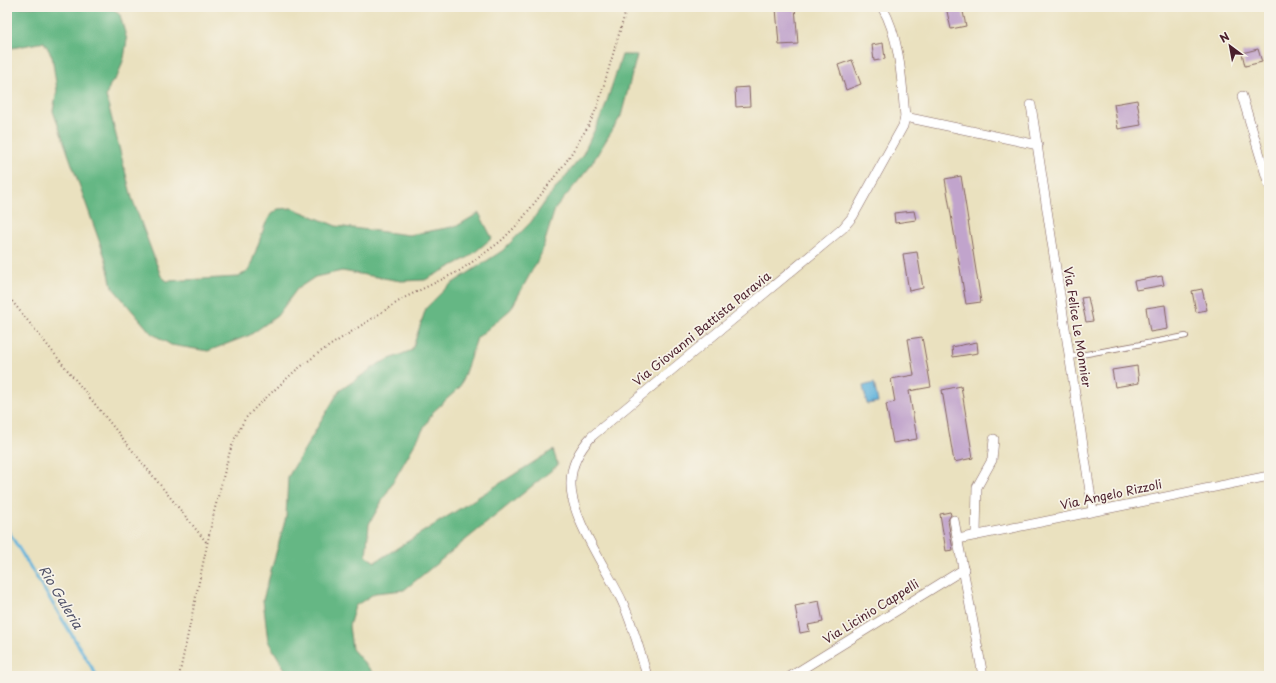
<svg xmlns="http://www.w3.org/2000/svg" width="1276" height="683" font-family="'Playpen Sans',sans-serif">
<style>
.forest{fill:#65b784;stroke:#586b58}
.water{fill:#60b3dc;stroke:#556984}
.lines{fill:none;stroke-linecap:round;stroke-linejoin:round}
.stream{stroke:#60b3dc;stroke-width:3}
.building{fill:#c1a4cc}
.lane-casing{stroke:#82635f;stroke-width:6}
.street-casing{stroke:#82635f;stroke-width:10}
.path{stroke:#82635f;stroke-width:2;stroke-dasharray:1 3;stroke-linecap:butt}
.lane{stroke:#fff;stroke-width:4.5}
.street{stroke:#fff;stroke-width:9}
.labels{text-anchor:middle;stroke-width:3.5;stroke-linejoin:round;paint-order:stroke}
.street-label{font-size:12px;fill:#4a1f2b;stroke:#f7f3e8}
.water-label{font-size:13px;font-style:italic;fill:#525369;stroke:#f7f3e8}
</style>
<rect width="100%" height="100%" fill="#f7f3e8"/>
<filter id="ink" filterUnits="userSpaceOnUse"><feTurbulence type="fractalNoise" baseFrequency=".025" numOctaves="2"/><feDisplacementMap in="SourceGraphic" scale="8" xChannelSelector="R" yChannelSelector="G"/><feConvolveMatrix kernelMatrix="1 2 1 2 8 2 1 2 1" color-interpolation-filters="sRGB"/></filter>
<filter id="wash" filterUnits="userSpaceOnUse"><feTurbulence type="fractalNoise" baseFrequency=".012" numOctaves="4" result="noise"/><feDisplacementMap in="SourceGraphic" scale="16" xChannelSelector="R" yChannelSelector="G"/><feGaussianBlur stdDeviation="0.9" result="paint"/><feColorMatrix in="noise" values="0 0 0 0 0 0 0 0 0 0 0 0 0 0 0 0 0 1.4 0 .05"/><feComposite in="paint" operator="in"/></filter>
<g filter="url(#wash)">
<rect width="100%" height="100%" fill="#eae1bf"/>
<!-- forest -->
<g class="forest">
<path d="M7,7H111L120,15L127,40L124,58L118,75L110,85L106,96L132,198L161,276L167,281L238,277L249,270L265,225L271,214L278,209L292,208L336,226L409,235L457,226L479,213L492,238L469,257L425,280L401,281L342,271L315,277L297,289L277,316L250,335L208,351L171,345L151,333L112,287L106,260L53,111L57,90L52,56L44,42L7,49Z"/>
<path d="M622,55H637L621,116L589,168L555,209L541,254L511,309L477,338L460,387L433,412L369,524L366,556L375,562L553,450L558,465L404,590L375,593L355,606L349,626L352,649L376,676H289L268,641L263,600L286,517L288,477L339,391L380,363L412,350L426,308L448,286L502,251L531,222L547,199L582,156L604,110Z"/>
</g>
<!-- water -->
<path class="water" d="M874,383L878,402L867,404L863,386Z"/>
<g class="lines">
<!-- stream -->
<path class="stream" d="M7,529L97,676"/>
</g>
<g id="blocks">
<!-- building -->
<g class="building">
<path d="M795,7L798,44L779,45L776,8Z"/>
<path d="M946,7H962L966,26L951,29Z"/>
<path d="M883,43L885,59L874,61L872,45Z"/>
<path d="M1258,49L1262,62L1245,66L1242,53Z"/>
<path d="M852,60L861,84L846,90L838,65Z"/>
<path d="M749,87L750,106L736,107L735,88Z"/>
<path d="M1137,100L1141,125L1118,129L1114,104Z"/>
<path d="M961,176L981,302L966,304L945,179Z"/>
<path d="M914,211L916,220L895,223L894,213Z"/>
<path d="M917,252L923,288L909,291L903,254Z"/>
<path d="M1162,276L1164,285L1136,290L1134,281Z"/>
<path d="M1202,289L1207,310L1196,312L1192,291Z"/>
<path d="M1088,297L1093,321L1086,322L1081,298Z"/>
<path d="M1165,305L1168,329L1150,332L1146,308Z"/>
<path d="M922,337L931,387L909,391L917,439L893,443L886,404L895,402L891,379L914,375L908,339Z"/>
<path d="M977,342L978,353L953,357L952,347Z"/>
<path d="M1137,366L1139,383L1115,387L1112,370Z"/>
<path d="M961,386L973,458L954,462L942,390Z"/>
<path d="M950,512L951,515L949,518L948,521L953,550L946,551L940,514Z"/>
<path d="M819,601L823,622L808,625L810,631L800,633L795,606Z"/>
</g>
</g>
</g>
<g filter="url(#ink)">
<use href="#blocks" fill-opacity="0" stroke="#82635f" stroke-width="1"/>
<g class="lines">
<defs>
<path id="lane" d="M1070,357L1186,336"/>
<g id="street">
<path d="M1242,96L1269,185"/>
<path d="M1031,105L1093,511"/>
<path d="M905,117L1038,145"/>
<path d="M954,520L983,676"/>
<path d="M976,535L977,487L992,460L994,439"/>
<path d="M958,539L1269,476"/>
<path d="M647,676C640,651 633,625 622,601C607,569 569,516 571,482C571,464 580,449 592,436L829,240L843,228L853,216L903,126L905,117C902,83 900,37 882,7"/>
<path d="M791,676L964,569"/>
</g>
</defs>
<!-- lane casing -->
<use href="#lane" class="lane-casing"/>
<!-- street casing -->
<use href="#street" class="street-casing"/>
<!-- path -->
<g class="path">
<path d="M7,295L207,543"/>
<path d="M179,676L214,512L230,451L235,438L245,419L256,407L295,371L320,352L404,298L459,271L481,256L501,241L519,223L566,162L589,125L598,105L627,7"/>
</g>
<!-- lane -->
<use href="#lane" class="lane"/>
<!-- street -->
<use href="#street" class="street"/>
</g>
</g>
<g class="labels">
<!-- street labels -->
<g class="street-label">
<text transform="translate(1077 327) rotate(81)" y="4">Via Felice Le Monnier</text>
<text transform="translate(702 329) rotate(-39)" y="4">Via Giovanni Battista Paravia</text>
<text transform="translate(1111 495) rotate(-12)" y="4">Via Angelo Rizzoli</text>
<text transform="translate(871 612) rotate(-32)" y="4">Via Licinio Cappelli</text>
</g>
<!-- water labels -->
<g class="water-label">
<text transform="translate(61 597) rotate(59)" y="5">Rio Galeria</text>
</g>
</g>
<!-- margin -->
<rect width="1276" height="683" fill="none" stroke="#f7f3e8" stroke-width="24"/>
<!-- north arrow -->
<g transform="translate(1230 46) rotate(328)" stroke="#f7f3e8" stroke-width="3" paint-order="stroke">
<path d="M0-3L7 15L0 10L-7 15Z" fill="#4a1f2b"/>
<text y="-6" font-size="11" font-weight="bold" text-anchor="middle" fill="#4a1f2b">N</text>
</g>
</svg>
